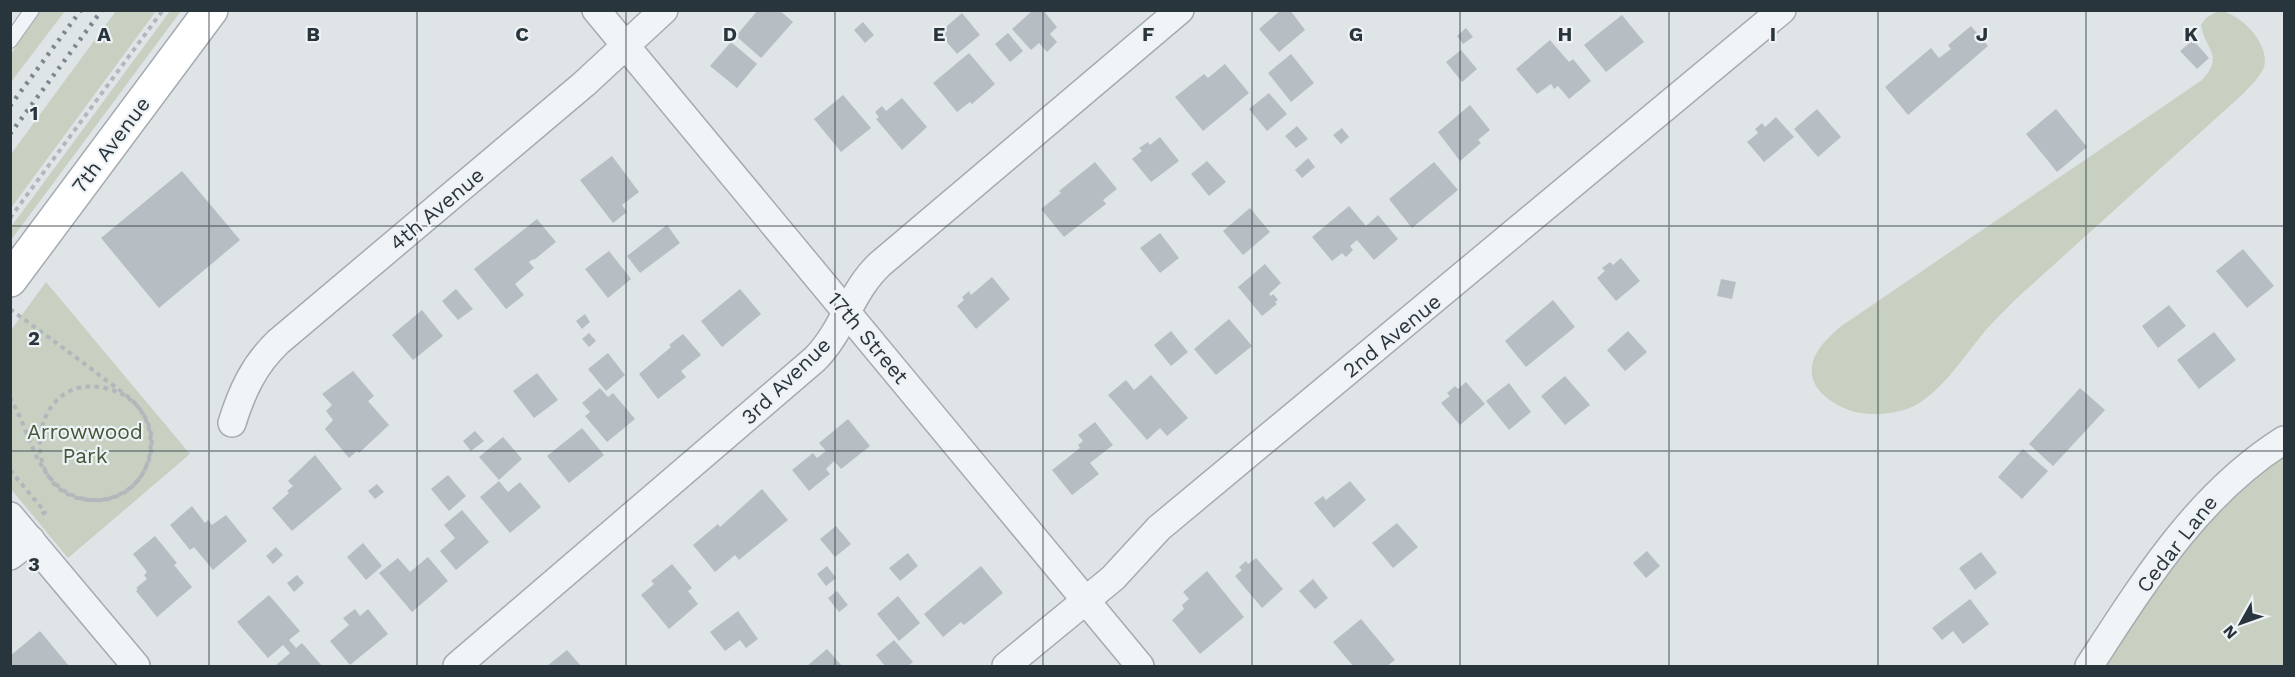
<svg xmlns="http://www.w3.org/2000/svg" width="2295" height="677" font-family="'Work Sans',sans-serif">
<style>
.green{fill:#c8d0c1}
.building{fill:#b7bec3}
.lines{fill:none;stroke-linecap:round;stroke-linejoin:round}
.lane-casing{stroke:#a5acb1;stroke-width:16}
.street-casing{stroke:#a5acb1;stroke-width:30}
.secondary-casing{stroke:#a5acb1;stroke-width:36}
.path{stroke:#b1b7bb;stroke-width:4;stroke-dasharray:4.5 4.5;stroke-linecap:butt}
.lane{stroke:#f1f4f6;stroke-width:14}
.street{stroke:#f1f4f6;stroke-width:27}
.secondary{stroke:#fff;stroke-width:33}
.rail{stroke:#7a878f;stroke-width:4.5;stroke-dasharray:3 6;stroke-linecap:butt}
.grid{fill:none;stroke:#29353d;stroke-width:1.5;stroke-opacity:0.55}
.labels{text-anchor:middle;stroke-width:4.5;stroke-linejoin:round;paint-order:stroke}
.street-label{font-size:21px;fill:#29353d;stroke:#eef2f5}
.park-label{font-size:21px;fill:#455738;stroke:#eef2f5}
.grid-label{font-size:20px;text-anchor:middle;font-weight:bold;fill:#29353d;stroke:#eef2f5;stroke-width:4.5;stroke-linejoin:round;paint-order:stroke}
</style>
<rect width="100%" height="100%" fill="#dfe4e7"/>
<!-- green -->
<g class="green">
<path d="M40,11H65L11,82V54Z"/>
<path d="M116,11H156L11,208V154Z"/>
<path d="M170,11H181L11,240V227Z"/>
<path d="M2218,11C2239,11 2271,45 2264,67C2261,76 2251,85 2244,93L2017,298C2006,309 1995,320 1985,331C1964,356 1945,388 1916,405C1901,413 1878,416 1861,413C1841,410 1808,392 1812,367C1814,350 1828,338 1840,327L2202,80C2225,55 2205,50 2201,25L2206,18Z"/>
<path d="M46,282L190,454L68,558L11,489V330Z"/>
<path d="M2284,454V666H2104L2169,568L2226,500Z"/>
</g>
<!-- building -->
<g class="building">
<path d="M758,10H779L793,22L761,58L736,36Z"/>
<path d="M1033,10H1043L1057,27L1050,34L1057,42L1047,52L1039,43L1031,50L1012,29Z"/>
<path d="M1281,10H1290L1305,30L1279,52L1259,29Z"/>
<path d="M962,13L980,35L957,54L939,33Z"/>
<path d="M1622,15L1644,42L1606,72L1584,45Z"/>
<path d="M863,22L874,35L865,43L854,30Z"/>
<path d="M1971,26L1988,46L1908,115L1885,87L1931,48L1939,58L1951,49L1948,45Z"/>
<path d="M1466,28L1473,37L1463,44L1457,36Z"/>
<path d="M1008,33L1023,51L1010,62L995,44Z"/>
<path d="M1550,40L1569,62L1573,59L1591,81L1569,99L1558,86L1554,89L1551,84L1537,94L1516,69Z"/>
<path d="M2193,40L2209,58L2197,69L2180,51Z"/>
<path d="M731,42L757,64L737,88L710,66Z"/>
<path d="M1461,50L1477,69L1462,82L1446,62Z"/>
<path d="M969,53L995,84L972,104L970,102L957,112L933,83Z"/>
<path d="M1291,54L1314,83L1291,102L1268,73Z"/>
<path d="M1225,64L1249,93L1203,131L1175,97L1204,74L1208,78Z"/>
<path d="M1269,93L1287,114L1267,131L1249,109Z"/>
<path d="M843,95L871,128L841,152L814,119Z"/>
<path d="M902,98L927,127L902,150L876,119L879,117L875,112L882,106L886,111Z"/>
<path d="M1470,105L1490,130L1478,140L1481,143L1460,161L1438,132Z"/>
<path d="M1817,109L1841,137L1818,157L1794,129Z"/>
<path d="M2056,109L2087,147L2057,172L2026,134Z"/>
<path d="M1776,117L1794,137L1764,162L1747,142L1758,133L1755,129L1762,123L1765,127Z"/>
<path d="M1297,126L1308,139L1296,148L1285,136Z"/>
<path d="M1342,128L1349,137L1341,144L1333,135Z"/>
<path d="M1160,137L1179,161L1151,182L1132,159L1142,151L1139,148L1148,142L1150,145Z"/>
<path d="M612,156L639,192L622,205L627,212L613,223L580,180Z"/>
<path d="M1308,158L1315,167L1302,178L1295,170Z"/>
<path d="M1207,161L1226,182L1209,196L1191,174Z"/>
<path d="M1095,162L1117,189L1103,200L1106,204L1064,237L1041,209L1061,193L1059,191Z"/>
<path d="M1434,162L1458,190L1412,228L1389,199Z"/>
<path d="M182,171L240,240L159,308L101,238Z"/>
<path d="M1349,206L1366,226L1378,215L1398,239L1374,260L1357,240L1350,246L1353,250L1346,257L1342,253L1332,261L1312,237Z"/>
<path d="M1250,208L1270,232L1243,255L1223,231Z"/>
<path d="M537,219L556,242L534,260L533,259L529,262L534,268L515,284L524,295L506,309L474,269Z"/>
<path d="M667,225L680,243L640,273L627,256Z"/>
<path d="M1160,233L1179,258L1160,273L1140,248Z"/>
<path d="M2243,249L2274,286L2247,308L2216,271Z"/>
<path d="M609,251L631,279L608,298L585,269Z"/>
<path d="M1621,258L1640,281L1616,301L1597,278L1605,271L1602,268L1610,262L1613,265Z"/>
<path d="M1265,264L1281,283L1269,294L1271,296L1273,294L1278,300L1275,302L1277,304L1262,316L1238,287Z"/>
<path d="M992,277L1010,299L976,329L957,306L964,300L962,297L969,291L971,295Z"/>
<path d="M1721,279L1736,282L1732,299L1717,296Z"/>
<path d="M456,289L473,309L458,320L442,301Z"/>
<path d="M740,289L761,314L722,347L701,321Z"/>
<path d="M1553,300L1575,327L1526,367L1505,341Z"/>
<path d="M2169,305L2186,326L2158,348L2142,326Z"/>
<path d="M422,310L443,336L413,360L392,335Z"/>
<path d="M585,314L590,322L582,329L576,321Z"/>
<path d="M1229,319L1252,346L1216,375L1194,349Z"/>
<path d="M1171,331L1188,352L1171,366L1154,345Z"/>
<path d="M1628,331L1647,352L1625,371L1607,350Z"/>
<path d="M2214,332L2236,360L2199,389L2177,360Z"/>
<path d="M589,333L596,341L589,347L582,339Z"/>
<path d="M683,334L701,355L681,371L686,377L658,399L639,374L671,347L669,345Z"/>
<path d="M608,353L625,375L606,391L588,369Z"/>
<path d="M353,371L374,396L368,401L389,425L359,453L357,451L349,458L325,429L333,420L326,411L332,405L322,394Z"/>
<path d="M537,373L558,400L534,418L513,391Z"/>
<path d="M1151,375L1188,418L1167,436L1160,428L1147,440L1108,395L1126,380L1134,390Z"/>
<path d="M1565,376L1590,405L1565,425L1541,396Z"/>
<path d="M1466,382L1485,404L1460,425L1441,403L1450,396L1447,393L1455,386L1458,389Z"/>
<path d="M1509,383L1531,412L1509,430L1486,401Z"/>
<path d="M600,388L608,397L613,393L635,419L607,442L585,416L590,412L582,403Z"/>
<path d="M2080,388L2105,410L2053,466L2029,444Z"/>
<path d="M848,419L870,446L841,469L834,461L826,469L830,474L809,491L792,470L813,453L817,458L826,451L819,443Z"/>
<path d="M1095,422L1113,445L1090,463L1099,474L1072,495L1052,470L1080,448L1078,445L1083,441L1078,435Z"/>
<path d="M582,428L604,455L569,483L547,456Z"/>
<path d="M475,431L484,441L471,451L463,441Z"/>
<path d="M503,437L522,459L499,480L479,457Z"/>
<path d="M2023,449L2048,471L2022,499L1998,477Z"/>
<path d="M315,455L342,489L292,531L272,508L289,493L287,491L293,486L288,481Z"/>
<path d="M448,475L466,496L449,511L431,489Z"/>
<path d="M499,481L508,492L520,482L541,507L510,533L480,497Z"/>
<path d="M1350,481L1366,500L1334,528L1314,503L1323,496L1326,500Z"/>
<path d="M377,484L384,492L375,499L368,491Z"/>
<path d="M762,489L788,520L739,560L735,555L715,572L693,545L718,524L720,527Z"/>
<path d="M192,506L205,523L208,520L212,525L226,515L247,541L213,570L194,547L190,550L170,525Z"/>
<path d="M462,510L489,542L456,570L440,551L455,538L444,525Z"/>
<path d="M1397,523L1418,547L1393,568L1372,543Z"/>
<path d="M836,526L851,544L835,557L820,539Z"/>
<path d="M155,536L177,563L174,565L192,587L157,617L136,591L138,589L136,588L147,579L144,575L147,572L133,554Z"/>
<path d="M363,543L382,566L366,580L347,557Z"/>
<path d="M276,547L283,555L273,564L266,556Z"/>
<path d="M1647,551L1660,566L1646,578L1633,563Z"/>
<path d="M1981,552L1997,573L1975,590L1959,568Z"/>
<path d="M908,553L918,566L900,581L889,568Z"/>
<path d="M428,557L448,581L412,612L379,573L398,558L410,572Z"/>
<path d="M1256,558L1283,589L1262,608L1235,576L1242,570L1239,567L1246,561L1248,564Z"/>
<path d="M672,564L692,588L688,591L698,604L669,629L641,595L654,584L651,581Z"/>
<path d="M827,566L836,578L826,586L817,574Z"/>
<path d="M981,566L1003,593L964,625L961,622L943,637L924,614Z"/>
<path d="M1207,571L1244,617L1200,654L1172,620L1184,609L1182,605L1189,599L1183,592Z"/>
<path d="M297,575L304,583L294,592L287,583Z"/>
<path d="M1313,579L1328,598L1315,609L1299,591Z"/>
<path d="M837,591L848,605L839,612L828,598Z"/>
<path d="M269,595L300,631L289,640L296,648L302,643L322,666H275L290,653L283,645L268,658L237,622Z"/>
<path d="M898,596L920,623L899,641L877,614Z"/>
<path d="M1970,599L1989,624L1963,644L1953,631L1942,640L1932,628Z"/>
<path d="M355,609L360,616L368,609L388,634L350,665L330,641L349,625L343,618Z"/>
<path d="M738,611L758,639L746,648L740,640L725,651L710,632Z"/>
<path d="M1361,619L1395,660L1387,666H1353L1333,642Z"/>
<path d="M40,631L69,666H10V656Z"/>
<path d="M894,640L913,662L908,666H885L876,655Z"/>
<path d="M827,649L842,666H807Z"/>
<path d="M567,650L581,666H547Z"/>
</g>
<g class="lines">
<defs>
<path id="lane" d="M10,41L32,10"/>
<g id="street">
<path d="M596,10L1140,666"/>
<path d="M232,423C242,391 254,365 278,342L584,84L664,10"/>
<path d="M10,516L136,666"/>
<path d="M10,556L31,540"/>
<path d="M457,666L815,359C843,331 851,291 880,264L1180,10"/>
<path d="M1006,666L1113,578L1159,528L1782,10"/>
<path d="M2089,666C2144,582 2197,495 2284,440"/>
</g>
<path id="secondary" d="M10,280L211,10"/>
</defs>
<!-- lane casing -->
<use href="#lane" class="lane-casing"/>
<!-- street casing -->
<use href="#street" class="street-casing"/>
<!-- secondary casing -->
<use href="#secondary" class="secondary-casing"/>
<!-- path -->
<g class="path">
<path d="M10,218L163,10"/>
<path d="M10,309C40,331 69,352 98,374C114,387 135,398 145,417C154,433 154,452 145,469C137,487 118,499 98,500C12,504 26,366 109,389C175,407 158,506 90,500C75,498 61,491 51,479C31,455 26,424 10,398"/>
<path d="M10,470L45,512L41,515"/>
</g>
<!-- lane -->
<use href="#lane" class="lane"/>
<!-- street -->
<use href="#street" class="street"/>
<!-- secondary -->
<use href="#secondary" class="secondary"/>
<!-- rail -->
<g class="rail">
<path d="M10,106L81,10"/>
<path d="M10,134L102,10"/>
</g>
</g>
<!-- grid -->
<path class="grid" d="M209,10V666M417,10V666M626,10V666M835,10V666M1043,10V666M1252,10V666M1460,10V666M1669,10V666M1878,10V666M2086,10V666M10,226H2284M10,451H2284"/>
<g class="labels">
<!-- street labels -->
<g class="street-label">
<text transform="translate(111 145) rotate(-53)" y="7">7th Avenue</text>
<text transform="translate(437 209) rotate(-40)" y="7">4th Avenue</text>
<text transform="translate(1392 336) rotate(-39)" y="7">2nd Avenue</text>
<text transform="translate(868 338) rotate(50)" y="7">17th Street</text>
<text transform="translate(786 381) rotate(-44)" y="7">3rd Avenue</text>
<text transform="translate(2177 544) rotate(-52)" y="7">Cedar Lane</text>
</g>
<!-- park labels -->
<g class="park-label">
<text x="85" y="439">Arrowwood<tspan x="85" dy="24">Park</tspan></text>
</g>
</g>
<g class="grid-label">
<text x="104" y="41">A</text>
<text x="313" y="41">B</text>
<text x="522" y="41">C</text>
<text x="730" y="41">D</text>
<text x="939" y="41">E</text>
<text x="1148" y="41">F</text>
<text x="1356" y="41">G</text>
<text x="1565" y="41">H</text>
<text x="1773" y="41">I</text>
<text x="1982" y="41">J</text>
<text x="2191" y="41">K</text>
<text x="34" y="120">1</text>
<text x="34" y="345">2</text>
<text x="34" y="571">3</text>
</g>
<!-- border -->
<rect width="2295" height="677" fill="none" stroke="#29353d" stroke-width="24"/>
<!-- north arrow -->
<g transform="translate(2241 623) rotate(230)" stroke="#eef2f5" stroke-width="4.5" paint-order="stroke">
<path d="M0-4.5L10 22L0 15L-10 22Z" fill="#29353d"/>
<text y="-9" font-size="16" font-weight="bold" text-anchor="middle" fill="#29353d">N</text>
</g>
</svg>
